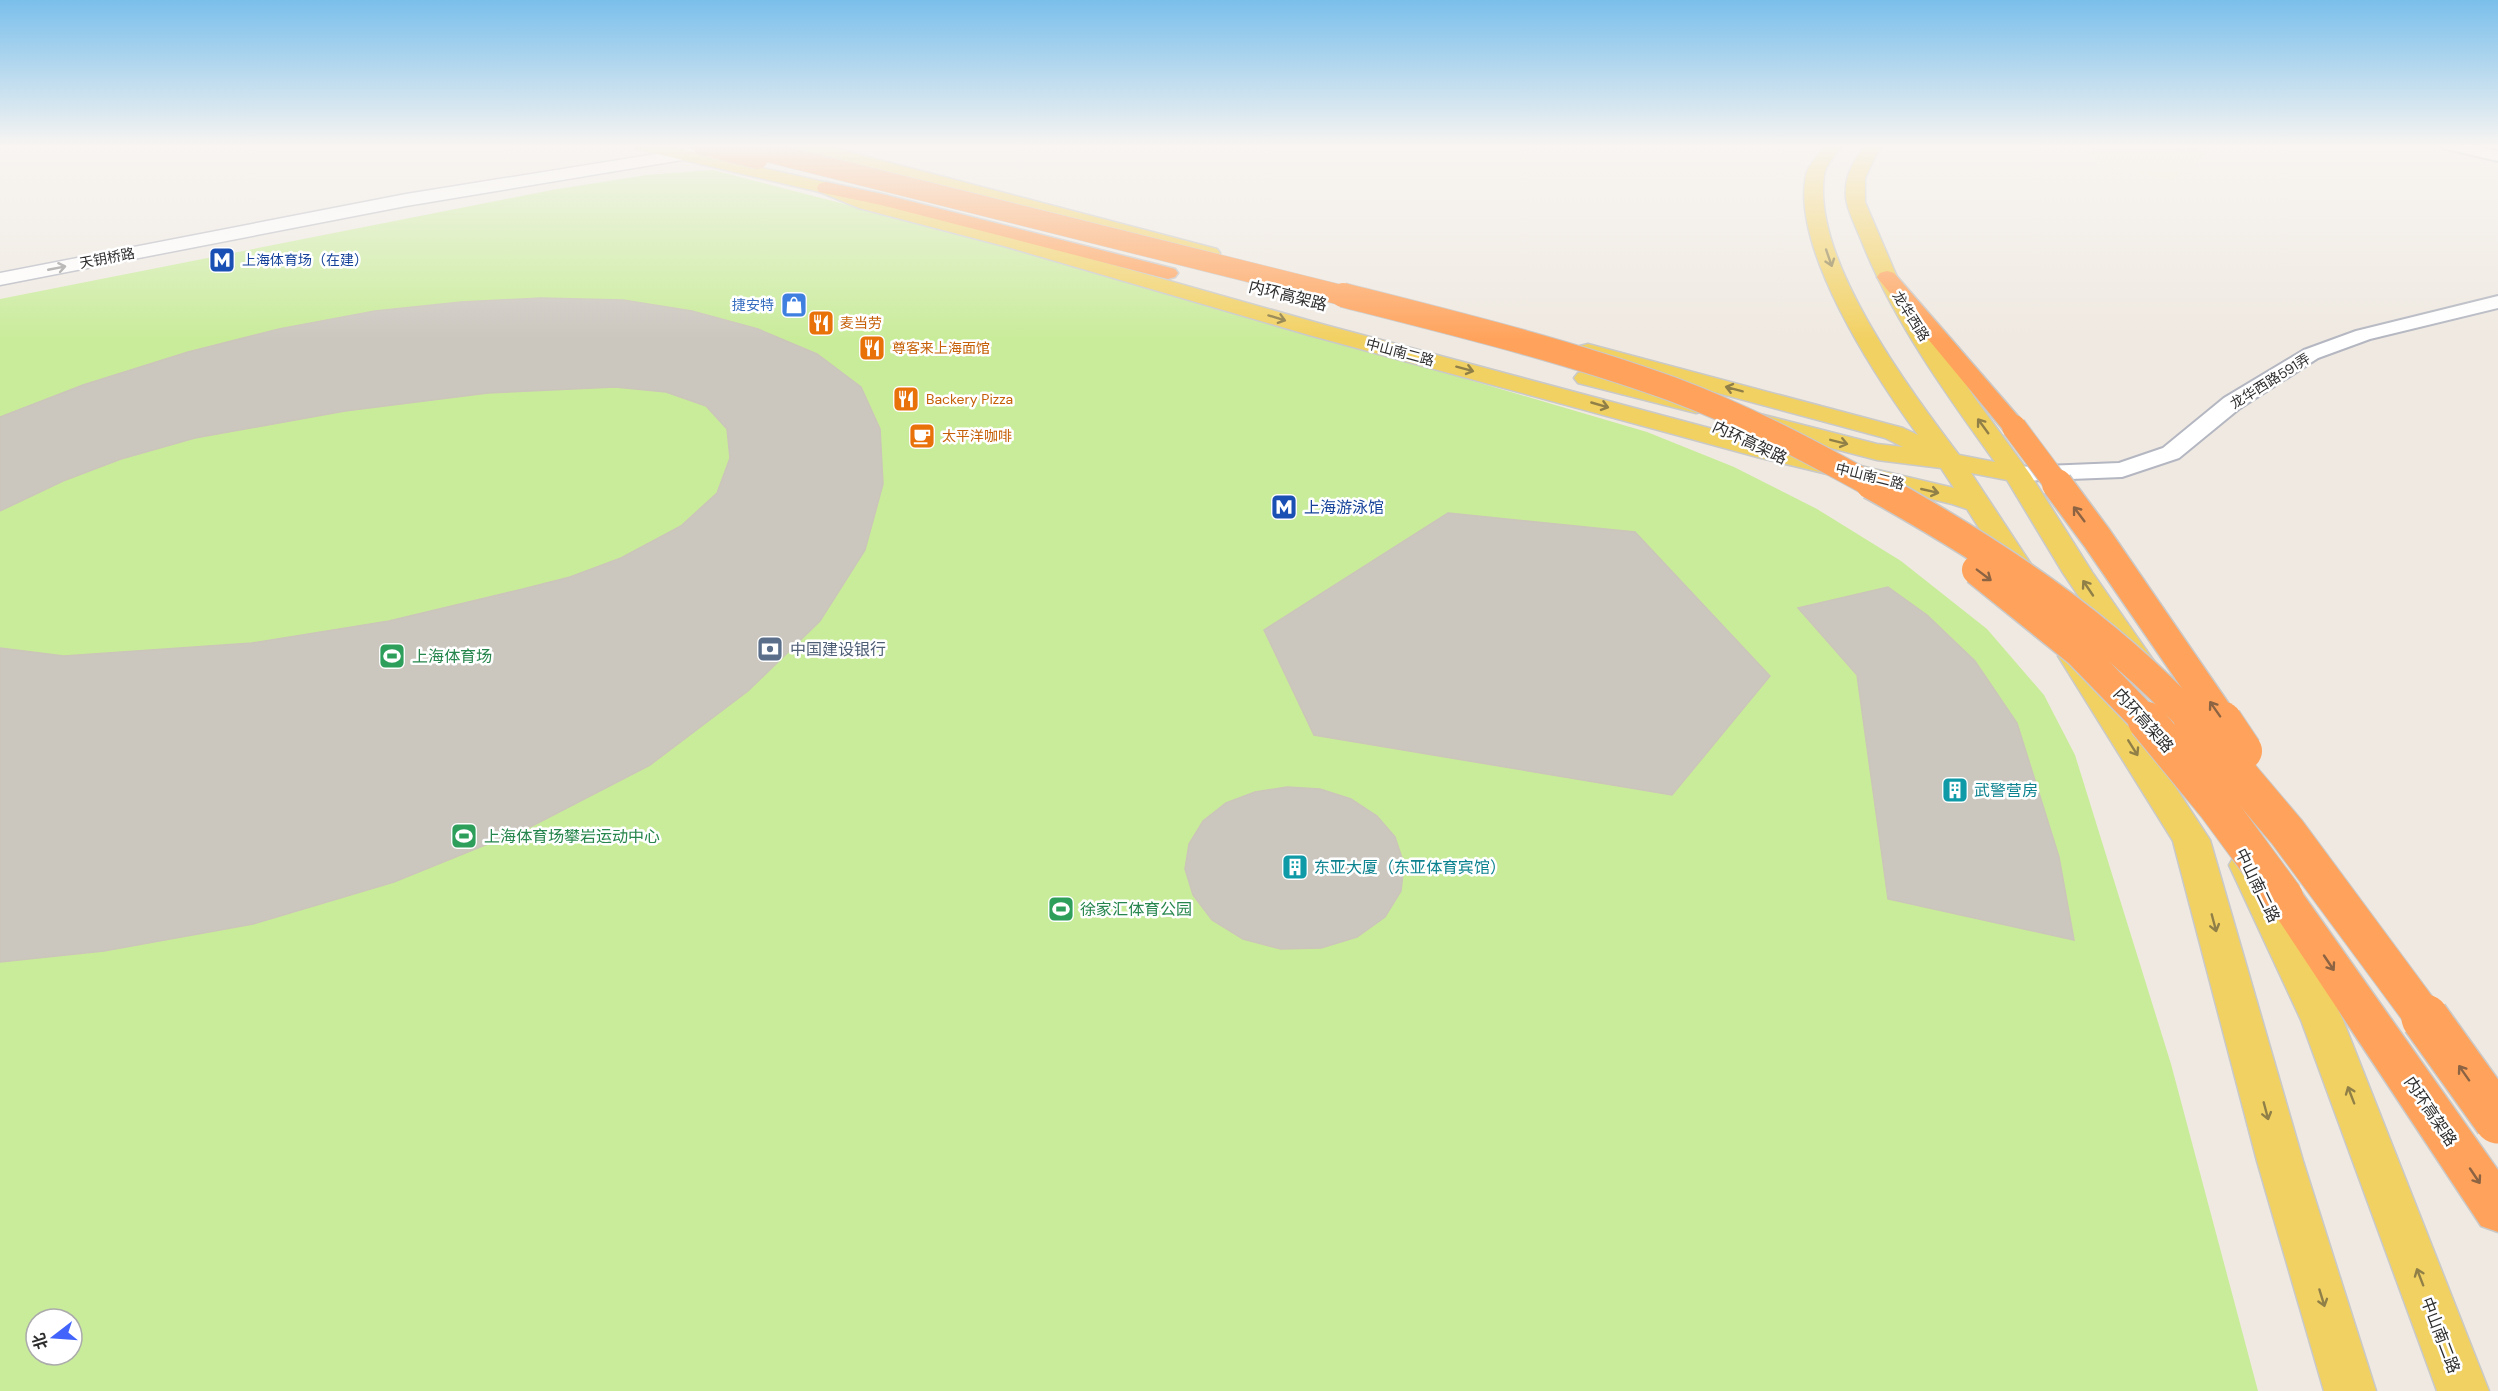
<svg xmlns="http://www.w3.org/2000/svg" width="2498" height="1391" font-family="'DM Sans','Noto Sans SC',sans-serif">
<style>
.education{fill:#f0e6d1}
.pitch{fill:#c9ec9a;fill-rule:evenodd}
.building{fill:#cbc7bf;stroke:#cbc5ba;stroke-width:1.5}
.lines{fill:none;stroke-linecap:round;stroke-linejoin:round}
.street-casing{stroke:#b4b7c1;stroke-width:4}
.secondary-casing{stroke:#b4b7c1;stroke-width:3}
.primary-casing{stroke:#c9c9c9;stroke-width:3}
.highway-casing{stroke:#c9c9c9;stroke-width:3}
.street{fill:#fff;fill-rule:evenodd}
.secondary{fill:#fff;fill-rule:evenodd}
.primary{fill:#f2d163;fill-rule:evenodd}
.highway{fill:#ffa35c;fill-rule:evenodd}
.highway-bridge-far4-casing{stroke:#c9c9c9;stroke-width:21;stroke-linecap:butt}
.highway-bridge-far3-casing{stroke:#c9c9c9;stroke-width:26;stroke-linecap:butt}
.highway-bridge-far2-casing{stroke:#c9c9c9;stroke-width:33;stroke-linecap:butt}
.highway-bridge-far1-casing{stroke:#c9c9c9;stroke-width:40;stroke-linecap:butt}
.highway-bridge-casing{stroke:#c9c9c9;stroke-width:50;stroke-linecap:butt}
.highway-bridge-far4{stroke:#ffa35c;stroke-width:20}
.highway-bridge-far3{stroke:#ffa35c;stroke-width:24}
.highway-bridge-far2{stroke:#ffa35c;stroke-width:30}
.highway-bridge-far1{stroke:#ffa35c;stroke-width:38}
.highway-bridge{stroke:#ffa35c;stroke-width:47}
.oneway{stroke:#908048}
.oneway2{stroke:#969696}
.oneway3{stroke:#8c6343}
.labels{text-anchor:middle;stroke-width:5;stroke-linejoin:round;paint-order:stroke}
.far-street-label{font-size:14px;fill:#2e2e2e;stroke:#fff}
.far-transit-label{font-size:14px;fill:#164399;stroke:#fff;text-anchor:start}
.far-shop-label{font-size:14px;fill:#366cbe;stroke:#fff;text-anchor:end}
.far-food-label{font-size:14px;fill:#c56008;stroke:#fff;text-anchor:start}
.street-label{font-size:16px;fill:#2e2e2e;stroke:#fff}
.transit-label{font-size:16px;fill:#164399;stroke:#fff;text-anchor:start}
.service-label{font-size:16px;fill:#4e5e75;stroke:#fff;text-anchor:start}
.leisure-label{font-size:16px;fill:#27864d;stroke:#fff;text-anchor:start}
.culture-label{font-size:16px;fill:#0d838f;stroke:#fff;text-anchor:start}
</style>
<rect width="100%" height="100%" fill="#efe9e1"/>
<!-- education -->
<path class="education" d="M2100,145H2173L2208,152L2172,181L2111,168L2097,162L2089,153Z"/>
<!-- pitch -->
<path class="pitch" d="M713,170L1065,261L1647,432L1734,467L1817,509L1901,561L1987,629L2044,695L2075,755L2171,1064L2258,1391H0V299L552,190L647,175ZM36,1319H72V1355H36Z"/>
<!-- building -->
<g class="building">
<path d="M541,298L623,300L692,311L758,329L817,354L861,387L880,429L883,484L865,550L820,621L748,691L650,765L532,826L394,882L253,924L104,951L0,962V648L64,656L252,643L389,621L523,589L570,577L621,558L681,526L717,493L730,458L727,429L706,406L666,392L615,387L488,393L345,411L195,438L121,459L63,481L0,511V417L83,385L188,352L279,329L375,311L461,302Z"/>
<path d="M1448,513L1635,532L1770,676L1672,795L1314,735L1264,630Z"/>
<path d="M1888,587L1927,615L1975,661L2017,723L2059,857L2074,940L1888,899L1857,675L1798,608Z"/>
<path d="M1287,787L1320,789L1351,799L1377,816L1395,837L1404,864L1401,891L1385,917L1357,937L1321,948L1281,949L1243,939L1212,920L1193,895L1185,869L1189,844L1203,821L1226,803L1255,792Z"/>
</g>
<g class="lines">
<defs>
<g id="street">
<path d="M2440,145H2466L2498,151V161L2442,148Z"/>
<path d="M2498,296V308L2370,339L2318,358L2240,408L2179,458L2122,477L2017,481L2009,479L2005,474L2009,469L2017,467L2119,463L2163,448L2224,398L2304,350L2356,331Z"/>
</g>
<path id="secondary" d="M712,145L718,146L721,150L718,154L406,206L0,285V273L406,194Z"/>
<g id="primary">
<path d="M633,145H663L833,184L873,200L1018,238L1325,325L1776,446L1954,488L1941,468L1877,460L1743,425L1739,420L1743,415L1752,412L1877,444L1903,447L1885,438L1580,356L1576,351L1580,346L1588,344L1903,428L1918,435C1875,376 1791,249 1806,175C1808,165 1820,153 1826,145H1842C1837,154 1825,165 1824,176C1812,260 1910,390 1959,455L1995,462C1946,394 1893,320 1862,242C1857,229 1850,216 1847,203C1842,183 1852,159 1867,145H1884L1876,155L1865,178V202L1897,277L1974,397L2030,474L2092,572L2156,664L2151,671L2140,674L2129,671L2063,573L2007,480L1971,473L2044,584L2040,590L2029,593L2018,590L1967,509L1952,504L1761,458L1309,335L1004,246L859,208L820,192L636,149Z"/>
<path d="M795,145H823L1217,249L1220,253L1217,257H1203L798,149Z"/>
<path d="M1586,371L1705,401L1708,406L1705,411L1696,413L1578,383L1574,378L1578,373Z"/>
<path d="M2074,646L2085,649L2210,840L2303,1161L2376,1391H2324L2257,1161L2173,841L2058,656L2063,649Z"/>
<path d="M2248,851L2261,855L2343,1020L2489,1391H2437L2301,1020L2229,865L2235,855Z"/>
</g>
<g id="highway">
<path d="M826,182L882,194L1175,269L1178,273L1175,277L1168,279L881,205L819,192L817,188L819,184Z"/>
<path d="M1887,271L1894,273L2023,422L2027,427L2023,432L2014,435L2005,432L1880,281L1877,277L1880,273Z"/>
<path d="M2284,882L2298,887L2498,1170V1232L2481,1226L2270,907L2265,897L2270,887Z"/>
</g>
</defs>
<!-- street casing -->
<use href="#street" class="street-casing"/>
<!-- secondary casing -->
<use href="#secondary" class="secondary-casing"/>
<!-- primary casing -->
<use href="#primary" class="primary-casing"/>
<!-- highway casing -->
<use href="#highway" class="highway-casing"/>
<!-- street -->
<use href="#street" class="street"/>
<!-- secondary -->
<use href="#secondary" class="secondary"/>
<!-- primary -->
<use href="#primary" class="primary"/>
<!-- highway -->
<use href="#highway" class="highway"/>
<defs>
<g id="highway-bridge-far4">
<path d="M702,145L758,159"/>
<path d="M739,145L1349,297"/>
</g>
<g id="highway-bridge-far3">
<path d="M1343,295C1453,323 1564,350 1672,389C1742,415 1808,450 1873,486"/>
<path d="M2014,427L2058,486"/>
</g>
<g id="highway-bridge-far2">
<path d="M1871,484C1990,550 2102,623 2195,723"/>
<path d="M2057,484L2097,538L2224,723"/>
<path d="M1977,570L2079,652L2148,723"/>
</g>
<g id="highway-bridge-far1">
<path d="M2147,721L2217,806L2284,897"/>
<path d="M2193,721L2287,832L2426,1020"/>
<path d="M2223,721L2243,751"/>
</g>
<path id="highway-bridge" d="M2425,1018L2498,1120"/>
</defs>
<!-- highway-bridge-far4 casing -->
<use href="#highway-bridge-far4" class="highway-bridge-far4-casing"/>
<!-- highway-bridge-far3 casing -->
<use href="#highway-bridge-far3" class="highway-bridge-far3-casing"/>
<!-- highway-bridge-far2 casing -->
<use href="#highway-bridge-far2" class="highway-bridge-far2-casing"/>
<!-- highway-bridge-far1 casing -->
<use href="#highway-bridge-far1" class="highway-bridge-far1-casing"/>
<!-- highway-bridge casing -->
<use href="#highway-bridge" class="highway-bridge-casing"/>
<!-- highway-bridge-far4 -->
<use href="#highway-bridge-far4" class="highway-bridge-far4"/>
<!-- highway-bridge-far3 -->
<use href="#highway-bridge-far3" class="highway-bridge-far3"/>
<!-- highway-bridge-far2 -->
<use href="#highway-bridge-far2" class="highway-bridge-far2"/>
<!-- highway-bridge-far1 -->
<use href="#highway-bridge-far1" class="highway-bridge-far1"/>
<!-- highway-bridge -->
<use href="#highway-bridge" class="highway-bridge"/>
</g>
<!-- one-way arrows -->
<defs><path id="oneway-shaft" d="M-6 0H5M1.5-3L5.5 0L1.5 3" fill="none" stroke-width="1.6" stroke-linecap="round" stroke-linejoin="round" transform="scale(1.5)"/></defs>
<g class="oneway">
<use href="#oneway-shaft" transform="translate(1829 258) rotate(71)"/>
<use href="#oneway-shaft" transform="translate(1277 318) rotate(17)"/>
<use href="#oneway-shaft" transform="translate(1465 369) rotate(15)"/>
<use href="#oneway-shaft" transform="translate(1734 389) rotate(-165)"/>
<use href="#oneway-shaft" transform="translate(1600 405) rotate(16)"/>
<use href="#oneway-shaft" transform="translate(1983 426) rotate(-126)"/>
<use href="#oneway-shaft" transform="translate(1839 442) rotate(14)"/>
<use href="#oneway-shaft" transform="translate(1930 491) rotate(13)"/>
<use href="#oneway-shaft" transform="translate(2088 588) rotate(-124)"/>
<use href="#oneway-shaft" transform="translate(2133 748) rotate(58)"/>
<use href="#oneway-shaft" transform="translate(2214 923) rotate(75)"/>
<use href="#oneway-shaft" transform="translate(2351 1095) rotate(-111)"/>
<use href="#oneway-shaft" transform="translate(2266 1111) rotate(75)"/>
<use href="#oneway-shaft" transform="translate(2420 1277) rotate(-111)"/>
<use href="#oneway-shaft" transform="translate(2322 1298) rotate(73)"/>
</g>
<use class="oneway2" href="#oneway-shaft" transform="translate(57 268) rotate(-11)"/>
<g class="oneway3">
<use href="#oneway-shaft" transform="translate(2079 514) rotate(-127)"/>
<use href="#oneway-shaft" transform="translate(1984 575) rotate(37)"/>
<use href="#oneway-shaft" transform="translate(2215 709) rotate(-125)"/>
<use href="#oneway-shaft" transform="translate(2329 963) rotate(56)"/>
<use href="#oneway-shaft" transform="translate(2464 1073) rotate(-125)"/>
<use href="#oneway-shaft" transform="translate(2475 1176) rotate(56)"/>
</g>
<!-- sky -->
<linearGradient id="sky" x2="0" y2="1"><stop stop-color="#7abfeb"/><stop offset="0.43" stop-color="#f8f5f2"/><stop offset="1" stop-color="#f8f5f2" stop-opacity="0"/></linearGradient>
<rect width="2498" height="339" fill="url(#sky)"/>
<!-- icons -->
<defs>
<symbol id="metro-square" viewBox="-11 -11 22 22"><rect x="-9" y="-9" width="18" height="18" rx="4" fill="#1a4fb4" stroke="#fff"/><path d="M-5.5 5V-5H-3L0 0L3-5H5.5V5H3V-.5L0 4L-3-.5V5Z" fill="#fff"/></symbol>
<symbol id="shop-square" viewBox="-11 -11 22 22"><rect x="-9" y="-9" width="18" height="18" rx="4" fill="#3f7fe0" stroke="#fff"/><path d="M-5-2.5h2.3a2.7 3.5 0 0 1 5.4 0H5L5.5 6h-11ZM-1.5-2.5h3a1.5 2.3 0 0 0-3 0Z" fill="#fff"/></symbol>
<symbol id="restaurant-square" viewBox="-11 -11 22 22"><rect x="-9" y="-9" width="18" height="18" rx="4" fill="#e8710a" stroke="#fff"/><path d="M-5-6h1v4h1v-4h1v4h1v-4h1v5L-1.5 .5V6h-2V.5L-5-1ZM5-6V6H3V1.5H1.5Q1.5-4 5-6Z" fill="#fff"/></symbol>
<symbol id="cafe-square" viewBox="-11 -11 22 22"><rect x="-9" y="-9" width="18" height="18" rx="4" fill="#e8710a" stroke="#fff"/><path d="M-5.5-4.5H6V0H3Q3 3.5 0 3.5H-2.5Q-5.5 3.5-5.5 0ZM3-3.2v2h1.7v-2ZM-6 4.5H4V6H-6Z" fill="#fff"/></symbol>
<symbol id="bank-square" viewBox="-11 -11 22 22"><rect x="-9" y="-9" width="18" height="18" rx="4" fill="#5c6f8a" stroke="#fff"/><path d="M-6-4H6V4H-6ZM0-2.3a2.3 2.3 0 1 0 0 4.6a2.3 2.3 0 1 0 0-4.6Z" fill="#fff"/></symbol>
<symbol id="stadium-square" viewBox="-11 -11 22 22"><rect x="-9" y="-9" width="18" height="18" rx="4" fill="#2e9e5b" stroke="#fff"/><path d="M0-5a6.5 5 0 1 0 0 10a6.5 5 0 1 0 0-10ZM-3.5-1.8h7v3.6h-7Z" fill="#fff"/></symbol>
<symbol id="building-square" viewBox="-11 -11 22 22"><rect x="-9" y="-9" width="18" height="18" rx="4" fill="#0f9aa8" stroke="#fff"/><path d="M-4-6H4V6H1V3H-1V6H-4ZM-2.5-4.3h1.7v1.8h-1.7ZM.8-4.3h1.7v1.8H.8ZM-2.5-1h1.7V.8h-1.7ZM.8-1h1.7V.8H.8Z" fill="#fff"/></symbol>
</defs>
<g fill-rule="evenodd">
<use href="#metro-square" x="207" y="245" width="30" height="30"/>
<use href="#shop-square" x="779" y="290" width="30" height="30"/>
<use href="#restaurant-square" x="806" y="308" width="30" height="30"/>
<use href="#restaurant-square" x="857" y="333" width="30" height="30"/>
<use href="#restaurant-square" x="891" y="384" width="30" height="30"/>
<use href="#cafe-square" x="907" y="421" width="30" height="30"/>
<use href="#metro-square" x="1269" y="492" width="30" height="30"/>
<use href="#bank-square" x="755" y="634" width="30" height="30"/>
<use href="#stadium-square" x="377" y="641" width="30" height="30"/>
<use href="#building-square" x="1940" y="775" width="30" height="30"/>
<use href="#stadium-square" x="449" y="821" width="30" height="30"/>
<use href="#building-square" x="1280" y="852" width="30" height="30"/>
<use href="#stadium-square" x="1046" y="894" width="30" height="30"/>
</g>
<g class="labels">
<!-- far-street labels -->
<g class="far-street-label">
<text transform="translate(107 258) rotate(-11)" y="5">天钥桥路</text>
<text transform="translate(1911 316) rotate(58)" y="5">龙华西路</text>
<text transform="translate(1400 352) rotate(15)" y="5">中山南二路</text>
<text transform="translate(2270 381) rotate(-32)" y="5">龙华西路591弄</text>
<text transform="translate(1870 476) rotate(14)" y="5">中山南二路</text>
</g>
<!-- far-transit labels -->
<g class="far-transit-label">
<text x="242" y="265">上海体育场（在建）</text>
</g>
<!-- far-shop labels -->
<g class="far-shop-label">
<text x="774" y="310">捷安特</text>
</g>
<!-- far-food labels -->
<g class="far-food-label">
<text x="840" y="328">麦当劳</text>
<text x="892" y="353">尊客来上海面馆</text>
<text x="926" y="404">Backery Pizza</text>
<text x="942" y="441">太平洋咖啡</text>
</g>
<!-- street labels -->
<g class="street-label">
<text transform="translate(1288 295) rotate(14)" y="6">内环高架路</text>
<text transform="translate(1750 442) rotate(25)" y="6">内环高架路</text>
<text transform="translate(2144 720) rotate(48)" y="6">内环高架路</text>
<text transform="translate(2258 885) rotate(64)" y="6">中山南二路</text>
<text transform="translate(2431 1111) rotate(56)" y="6">内环高架路</text>
<text transform="translate(2441 1335) rotate(69)" y="6">中山南二路</text>
</g>
<!-- transit labels -->
<g class="transit-label">
<text x="1304" y="513">上海游泳馆</text>
</g>
<!-- service labels -->
<g class="service-label">
<text x="790" y="655">中国建设银行</text>
</g>
<!-- leisure labels -->
<g class="leisure-label">
<text x="412" y="662">上海体育场</text>
<text x="484" y="842">上海体育场攀岩运动中心</text>
<text x="1080" y="915">徐家汇体育公园</text>
</g>
<!-- culture labels -->
<g class="culture-label">
<text x="1974" y="796">武警营房</text>
<text x="1314" y="873">东亚大厦（东亚体育宾馆）</text>
</g>
</g>
<!-- north arrow -->
<g transform="translate(54 1337) rotate(253)"><circle r="28" fill="#ffffff" stroke="#ababab" stroke-width="1.5"/>
<path d="M0-4.5L10 22L0 15L-10 22Z" fill="#4264fb"/>
<text y="-9" font-size="16" font-weight="bold" text-anchor="middle" fill="#2e2e2e">北</text>
</g>
</svg>
